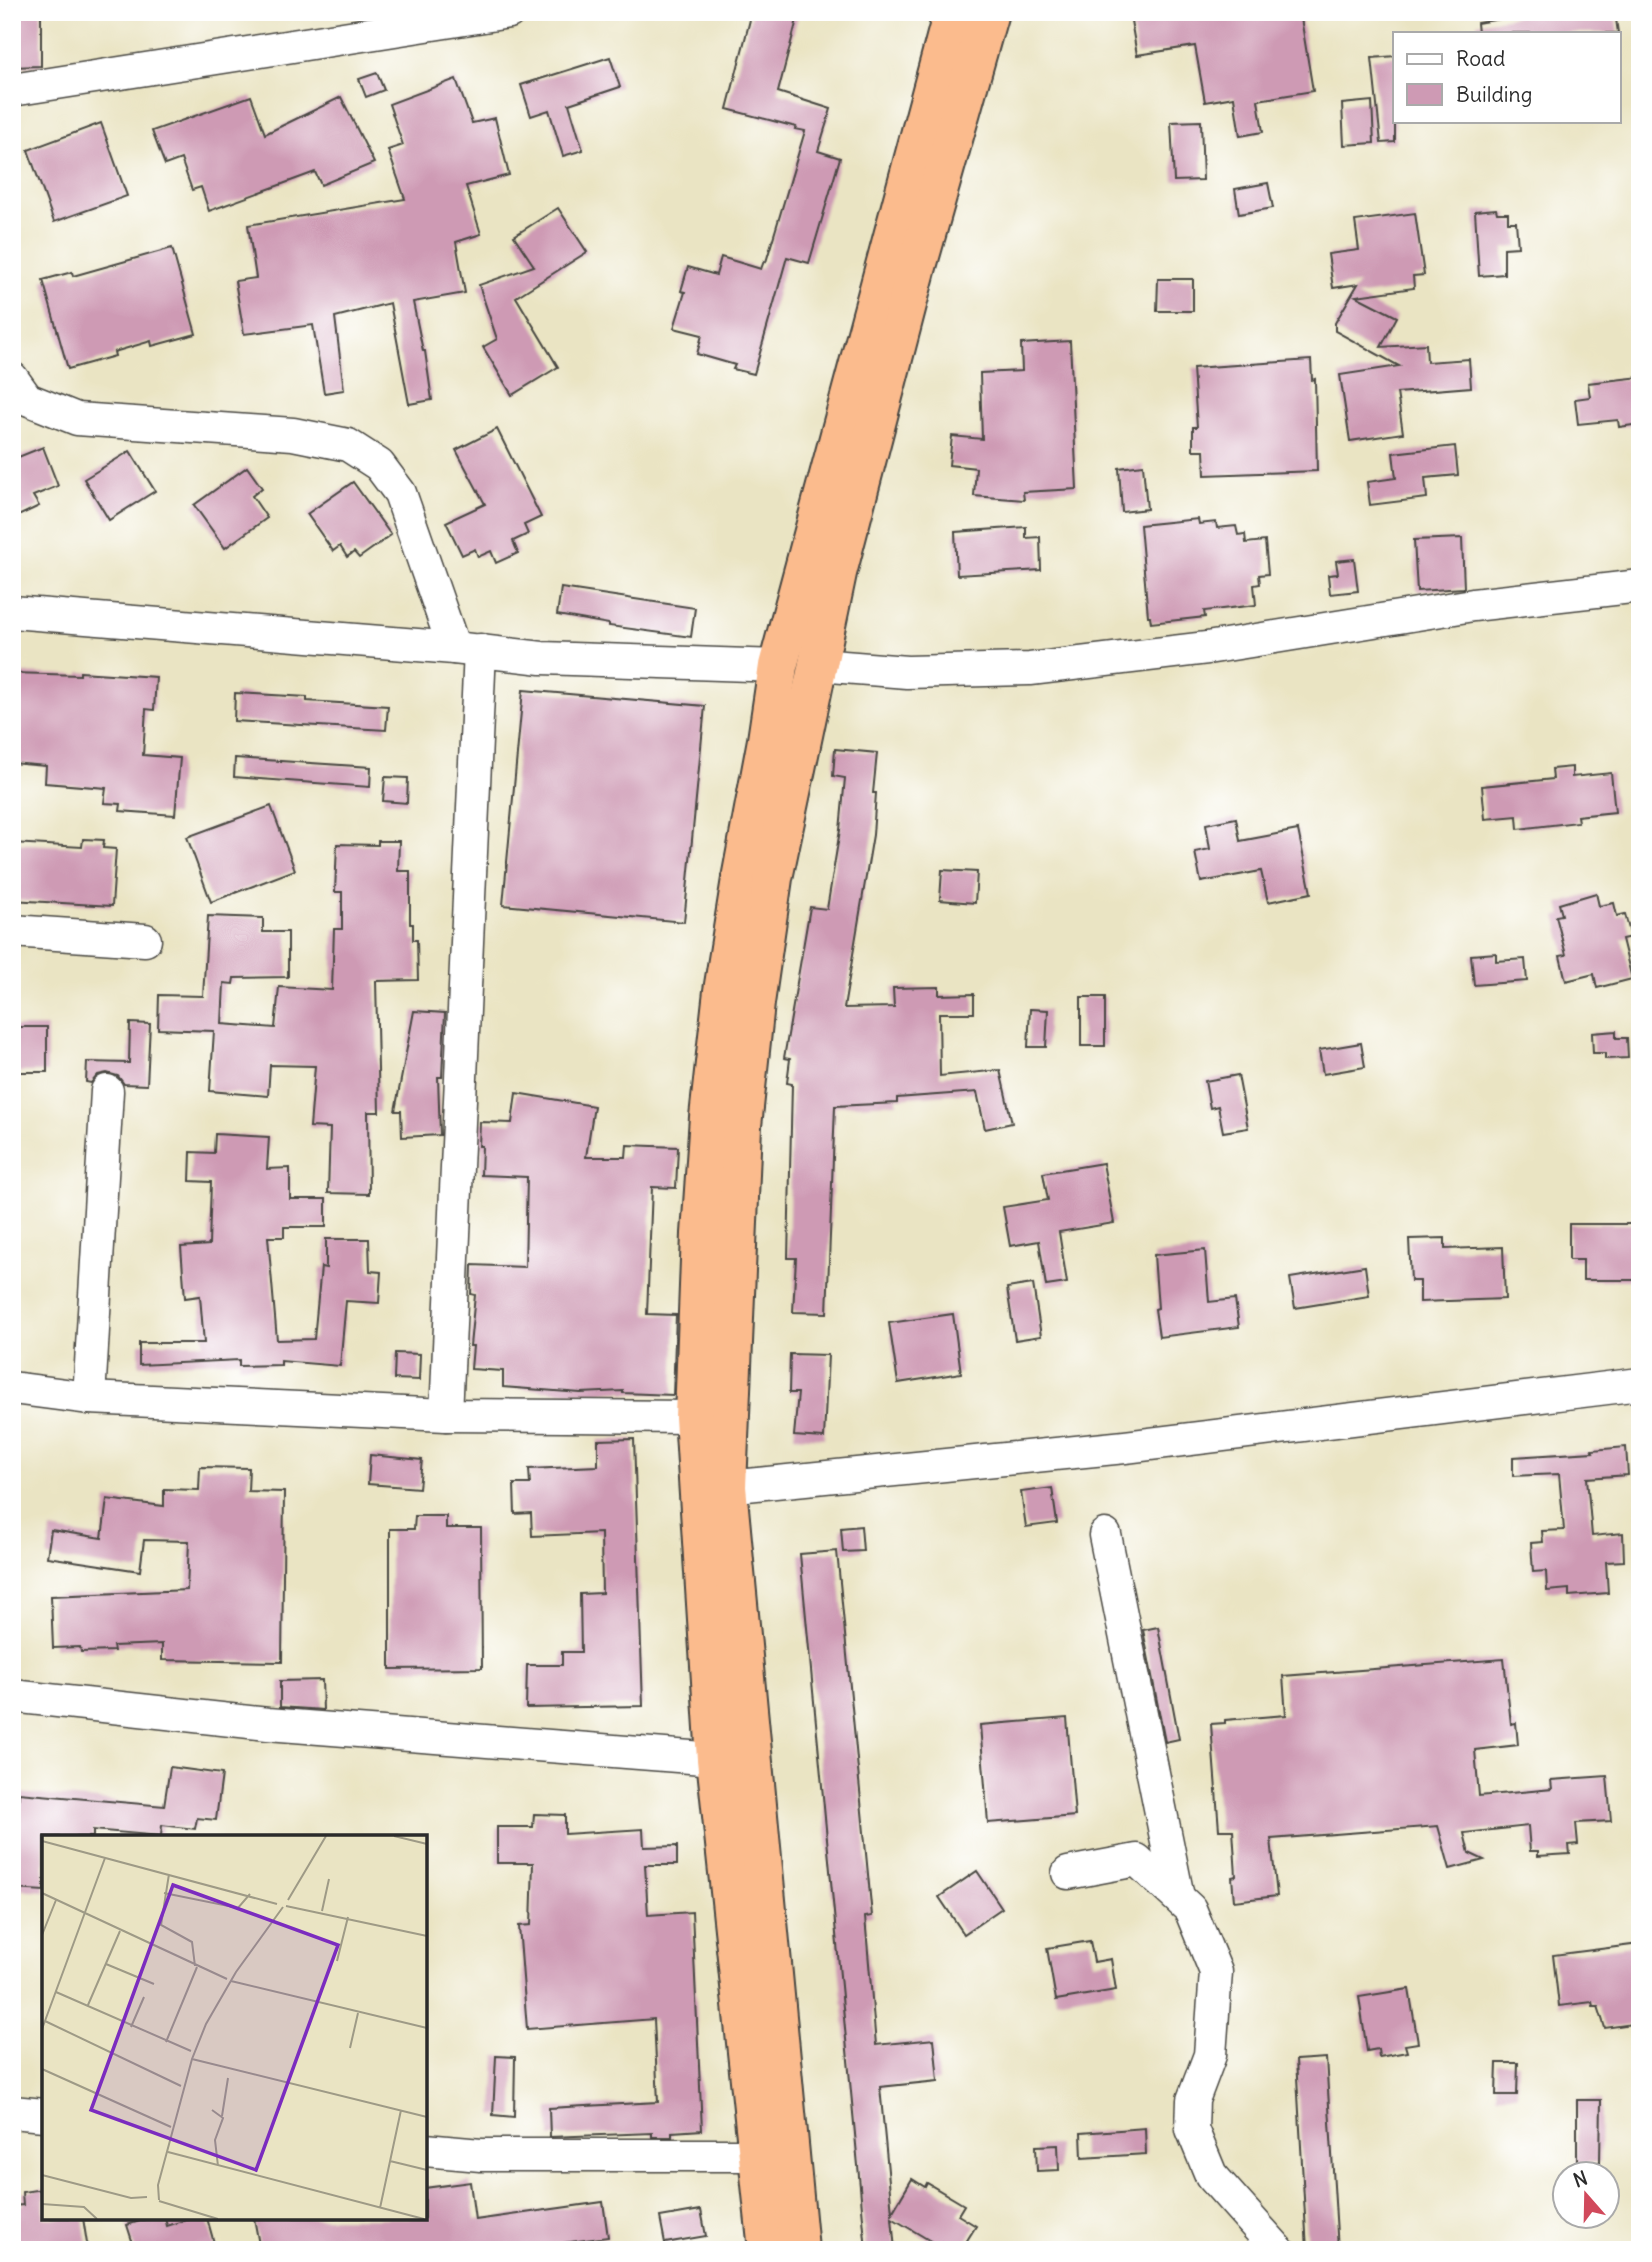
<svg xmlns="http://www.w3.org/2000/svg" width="1652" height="2262" font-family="Delius,sans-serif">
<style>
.building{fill:#ce9ab4}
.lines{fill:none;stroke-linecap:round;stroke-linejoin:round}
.minor-casing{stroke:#484742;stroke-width:35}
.highway-casing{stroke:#484742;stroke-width:42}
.minor{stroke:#fff;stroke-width:32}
.highway{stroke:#fbbb8d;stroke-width:38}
.inset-road{fill:none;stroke:#9e9a86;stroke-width:2}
.view{fill:#7b2cbf;fill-opacity:0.15;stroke:#7b2cbf;stroke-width:3.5}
.inset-edge{fill:none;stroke:#2b2b2b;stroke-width:3.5}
</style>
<rect width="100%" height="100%" fill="#fff"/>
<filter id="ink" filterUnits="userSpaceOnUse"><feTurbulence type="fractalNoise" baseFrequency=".0143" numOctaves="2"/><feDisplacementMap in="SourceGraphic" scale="14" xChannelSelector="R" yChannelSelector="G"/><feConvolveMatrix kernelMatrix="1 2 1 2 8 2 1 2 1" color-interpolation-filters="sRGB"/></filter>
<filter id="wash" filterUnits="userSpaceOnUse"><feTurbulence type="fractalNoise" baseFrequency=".00686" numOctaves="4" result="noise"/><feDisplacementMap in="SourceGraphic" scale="28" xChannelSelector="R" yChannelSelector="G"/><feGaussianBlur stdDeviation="1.57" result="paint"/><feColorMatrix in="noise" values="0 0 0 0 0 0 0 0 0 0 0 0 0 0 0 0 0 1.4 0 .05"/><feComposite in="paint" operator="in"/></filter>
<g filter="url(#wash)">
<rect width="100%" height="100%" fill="#eae4c3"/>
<g id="blocks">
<!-- building -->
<g class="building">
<path d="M12,12H41V66L12,67Z"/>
<path d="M752,12H799L778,92L831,109L818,151L840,158L809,263L787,257L754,374L733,369L735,365L697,354L702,335L674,328L685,292L681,291L688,267L716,275L721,257L761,269L764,261L766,262L805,131L795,129L796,127L727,109Z"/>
<path d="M1145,12H1300L1313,91L1258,100L1263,132L1240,136L1234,97L1205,102L1195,46L1137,55L1130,15Z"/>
<path d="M1539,12H1615L1618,33H1478L1477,23Z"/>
<path d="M1395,56V142L1381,143L1372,58Z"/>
<path d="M610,57L620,87L569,104L583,150L563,156L549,110L531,116L521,85Z"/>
<path d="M377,73L384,90L366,97L359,79Z"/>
<path d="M456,79L472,123L495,118L509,175L466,186L481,234L456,242L465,293L413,302L423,351H425L432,400L409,404L390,303L335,317L344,390L324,393L313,325L244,334L235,281L256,278L248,225L405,199L388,150L403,145L389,104Z"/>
<path d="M251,96L265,134L341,97L374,163L321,185L315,172L209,211L201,187L192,190L181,159L165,165L152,131Z"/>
<path d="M1372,101L1374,143L1344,145L1342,104Z"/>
<path d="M1201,121L1203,180L1174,181L1171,122Z"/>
<path d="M101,123L127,196L54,222L28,150Z"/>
<path d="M1268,183L1273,208L1239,214L1235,189Z"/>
<path d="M558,208L587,252L516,297L558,367L512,395L483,347L497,339L479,285L534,266L514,236Z"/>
<path d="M1496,209L1497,213H1508V222H1516L1518,247L1504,248V274L1479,276L1475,211Z"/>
<path d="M1415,213L1424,275L1413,276L1414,288L1356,296L1397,317L1381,347L1426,344L1427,362L1469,359L1471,387L1397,393L1403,433L1350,441L1340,375L1399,366L1335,331V323L1358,284L1333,288L1328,254L1359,250L1355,221Z"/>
<path d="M172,248L196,334L152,346L151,341L114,352L115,356L68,369L43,280L72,272L73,276Z"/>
<path d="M1158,279H1193V311H1157Z"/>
<path d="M1070,341L1077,489L1023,492L1024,500L974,496L976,468L949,465L952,436L982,439L980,373L1022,371L1021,344Z"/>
<path d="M1311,360L1312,380L1315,379L1317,471L1205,475L1204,450H1193V427H1197L1193,368Z"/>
<path d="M1640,377V424L1619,427L1618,420L1578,424L1575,399L1590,397L1588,383Z"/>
<path d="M497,429L541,517L524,525L528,534L513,541L518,553L496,563L491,551L478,557L475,549L462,555L446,522L485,504L456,450Z"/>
<path d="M1455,446L1458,475L1425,478L1427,498L1370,505L1367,482L1396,478L1393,453Z"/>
<path d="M43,447L58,486L33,496L39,506L12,519V451L16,458Z"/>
<path d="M130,451L155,491L109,520L84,479Z"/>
<path d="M1143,465L1147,509L1122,512L1119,468Z"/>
<path d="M247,467L262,488L252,496L267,518L225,548L194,505Z"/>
<path d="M353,482L391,535L359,558L354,552L347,557L340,546L333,551L307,514Z"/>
<path d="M1198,519L1199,524L1216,522L1217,528L1236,526L1238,535L1245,534L1246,543L1265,541L1268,574L1259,575L1260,584L1254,585L1256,605L1204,611L1205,617L1151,623L1150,616H1148L1140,525Z"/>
<path d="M1026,527V538L1040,537L1041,570L957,575L955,532Z"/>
<path d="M1462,538L1464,588L1417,591L1414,540Z"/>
<path d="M1354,559L1358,591L1330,594L1328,575L1338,574L1336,561Z"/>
<path d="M561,588L695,608L691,637L609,626V624L557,615Z"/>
<path d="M80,672L156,677L154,710L146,709L143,755L180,758L175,815L120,811L121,804L104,803L106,788L45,783L46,766L12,763V673L80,675Z"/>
<path d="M523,690L705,706L684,922L503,905Z"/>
<path d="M235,693L307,697V701L388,706L386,730L234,721Z"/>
<path d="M835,749L877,753L873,793H876L873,835L844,1008L894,1007L893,988L939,987V995L974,994V1013H939L940,1076L1000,1070L1012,1123L985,1129L977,1092L897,1098V1103L835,1106L827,1313L793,1312L796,1258H788L792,1084L787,1083L790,1059L784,1058L810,907L827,909L840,830L845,778L833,776Z"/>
<path d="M235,758L371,767L370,787L234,777Z"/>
<path d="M1572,767V777L1611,773L1615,812L1577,816L1578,822L1518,829L1517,816L1485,819L1482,786L1553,779L1552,769Z"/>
<path d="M385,777L408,778L407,803L383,801Z"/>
<path d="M271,806L295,870L211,902L187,837Z"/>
<path d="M1236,818L1240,841L1298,830L1311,893L1268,902L1261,871L1201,882L1195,852L1210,849L1206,824Z"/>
<path d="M83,839L104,840L103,848L116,849L112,906L12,900V843L82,847Z"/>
<path d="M378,841H399L398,871H410V924H413V940H417L418,980L376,981L379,1112H368L369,1194L328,1193L330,1128L310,1127L315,1066L270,1065L268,1096L210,1091L214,1031L158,1029L159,995L203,996L208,916L263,918V932H288V977L234,978L233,984L224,983L222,1024L275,1028L279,987L332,990L334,929H342V892H335L337,844L378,845Z"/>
<path d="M942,870L977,872L975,903L940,900Z"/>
<path d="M1596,893L1599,906L1614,903L1617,916L1625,914L1631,937L1622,939L1632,979L1597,988L1594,974L1566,981L1560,956L1566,955L1556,916L1562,915L1559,904Z"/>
<path d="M1496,953V961L1525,959L1527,981L1474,985L1471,955Z"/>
<rect x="1081" y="997" width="24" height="49"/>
<path d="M1030,1009L1048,1010L1046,1047H1028Z"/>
<path d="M414,1011L445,1013L442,1077H438L440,1135L402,1137L401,1111H395Z"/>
<path d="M130,1023L150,1024L147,1085L124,1084L118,1076L107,1073L98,1075L91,1083L86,1082L87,1062L129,1063Z"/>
<rect x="12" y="1027" width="35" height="45"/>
<path d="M1616,1031V1038H1627L1628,1058L1605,1059V1053H1593L1592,1033Z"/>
<path d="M1361,1043L1365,1067L1323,1074L1319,1050Z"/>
<path d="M1238,1075L1248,1128L1223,1132L1218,1106L1210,1108L1205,1081Z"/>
<path d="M516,1093L594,1106L586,1157H626L627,1145L678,1147L676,1188L652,1187L647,1314L676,1315L673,1395L623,1393V1391L581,1393L503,1387V1371L471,1369L473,1346H470L475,1295L471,1294L472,1265L525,1267L527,1177L481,1175L482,1146H479L480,1122L512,1123Z"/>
<path d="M215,1134L269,1137L267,1169L290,1168V1199H326V1227H284V1237H268L277,1340L314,1339L321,1267L326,1268V1239H369L370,1271L381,1272L379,1303L346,1301L340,1366L281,1361V1365L239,1366V1360L139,1365V1343H204L200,1296L185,1298L181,1247L209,1245L211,1182L190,1181L191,1152L214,1153Z"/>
<path d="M1103,1163L1114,1223L1059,1232L1067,1283L1046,1286L1039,1241L1010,1246L1003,1207L1048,1200L1043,1173Z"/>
<path d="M1569,1224H1640V1280H1583V1260H1569Z"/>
<path d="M1445,1238V1249L1503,1247L1505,1299L1420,1302V1281H1411L1409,1239Z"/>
<path d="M1205,1250L1209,1302L1235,1299L1239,1327L1159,1337L1155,1309L1158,1308L1154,1255Z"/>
<path d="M1365,1266L1369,1296L1295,1308L1290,1278Z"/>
<path d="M1033,1284L1041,1336L1015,1340L1007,1288Z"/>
<path d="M953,1314L961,1373L898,1383L889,1323Z"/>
<path d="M395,1353L420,1354L419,1380L394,1379Z"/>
<path d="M790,1354L828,1355L824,1438L794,1436L798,1393H789Z"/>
<path d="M634,1439L643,1706L526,1708L527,1665H562V1652H581L580,1594L602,1593L601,1533L532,1536L531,1513L515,1514L514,1484H530L529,1469L598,1466V1440Z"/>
<path d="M1626,1447L1628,1475L1587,1478L1592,1536L1623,1533L1624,1561L1606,1562L1608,1593L1569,1596V1589L1547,1591L1546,1571L1533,1572L1531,1543L1543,1542L1542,1531L1564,1530L1559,1474L1513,1476V1457L1593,1452L1592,1450Z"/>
<path d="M370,1455L422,1460L419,1488L368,1484Z"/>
<path d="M200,1467L249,1468L248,1491L284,1492L282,1662L162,1660V1644L113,1646L114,1651L81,1652L80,1647L53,1648L51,1596L187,1590L189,1541L144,1540L140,1571L47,1557L51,1530L102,1538L107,1499L164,1506V1489L199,1490Z"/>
<path d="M1052,1488L1057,1523L1026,1527L1021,1492Z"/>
<path d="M415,1516H446V1528H481L482,1668L390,1669V1529H414Z"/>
<path d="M861,1526L863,1551L843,1552L841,1528Z"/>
<path d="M837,1551L872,1916L865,1917L876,2045L934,2039L938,2081L880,2087L892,2213L912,2179L925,2187L927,2183L964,2205L958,2215L976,2226L961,2250H954L942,2242L939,2246L892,2218L895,2250H866L800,1554Z"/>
<path d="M1158,1627L1179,1739L1165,1742L1143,1630Z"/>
<path d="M1504,1659L1511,1724L1516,1723L1518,1745L1475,1750L1479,1796L1552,1789L1551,1780L1607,1776L1611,1821L1576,1823L1578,1844L1569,1845L1570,1854L1538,1856V1851H1530L1528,1826L1464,1833L1469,1853L1484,1860L1450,1869L1438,1826L1271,1839L1277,1896L1234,1901L1232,1877L1236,1876L1233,1830H1219L1211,1724L1225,1723V1720L1286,1715L1283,1676Z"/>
<path d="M322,1680L323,1710L280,1707V1681Z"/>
<path d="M1067,1718L1075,1816L988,1823L980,1725Z"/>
<path d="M170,1767L222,1774L216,1820L197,1818L195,1829L162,1825L161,1836L93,1830V1837H44V1891L14,1889L19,1793L164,1806Z"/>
<path d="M534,1814L565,1815V1834L643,1829L644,1847L677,1846V1865H645L648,1915L692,1912L702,2130L672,2132V2137H652V2133L550,2137L549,2108L658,2102L654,2019L527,2029L519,1926L531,1925L533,1863H497V1827H533Z"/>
<path d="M977,1871L1002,1908L964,1934L939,1897Z"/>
<path d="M1090,1941L1094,1962L1111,1959L1116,1990L1056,2000L1047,1948Z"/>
<path d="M1640,1944V2023L1605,2028L1598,2006H1593L1592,2002L1559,2006L1553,1955Z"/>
<path d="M1409,1989L1418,2043L1405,2045L1407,2052L1379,2057L1378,2049L1367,2051L1359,1997Z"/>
<path d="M496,2056L515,2057L514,2117L493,2115Z"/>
<path d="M1326,2058L1338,2250H1307L1296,2060Z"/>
<path d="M1497,2063H1518L1517,2095H1496Z"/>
<path d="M1577,2100H1601L1600,2162L1577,2163Z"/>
<path d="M1145,2128L1146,2154L1082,2158L1081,2133Z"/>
<path d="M1058,2145L1059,2170L1037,2171L1036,2146Z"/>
<path d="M470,2182L475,2220L603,2202L608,2237L511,2250H260L254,2218H425V2188Z"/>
<path d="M44,2189V2218H83L88,2250H12V2206L23,2205L22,2192Z"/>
<path d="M701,2210L706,2236L665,2243L660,2217Z"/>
<path d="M149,2218H165L167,2226L192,2218H207L216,2250H135L127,2225Z"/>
</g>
</g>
</g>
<g filter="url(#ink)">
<use href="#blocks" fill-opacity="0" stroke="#484742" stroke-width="2"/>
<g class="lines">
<defs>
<g id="minor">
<path d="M12,90L509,12"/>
<path d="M12,378L27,399L77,419L293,434L348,445L379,465L400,493L454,648"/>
<path d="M12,612L454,648L542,658L778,666"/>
<path d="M818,665L907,672L1030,669L1207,648L1473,605L1640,586"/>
<path d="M12,931L145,940"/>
<path d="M12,1388L89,1398L446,1415L694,1417"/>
<path d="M89,1398L107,1091"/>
<path d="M446,1415L480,650"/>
<path d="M727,1487L1125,1447L1640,1384"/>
<path d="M1105,1535L1178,1897"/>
<path d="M12,1696L268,1724L716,1759"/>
<path d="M1068,1873L1137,1860L1190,1909L1216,1972L1210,2055L1193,2100L1192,2129L1211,2175L1278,2250"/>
<path d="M12,2112L44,2115"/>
<path d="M425,2150L481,2155H759"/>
</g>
<g id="highway">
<path d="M768,2250L716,1759L694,1417L701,1234L709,1117L723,991L741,879L767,740L778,666L953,12"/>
<path d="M799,2250L727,1487L742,1126L755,1003L773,878L837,573L916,270L989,12"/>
</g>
</defs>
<!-- minor casing -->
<use href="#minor" class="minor-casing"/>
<!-- highway casing -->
<use href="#highway" class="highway-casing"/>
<!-- minor -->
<use href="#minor" class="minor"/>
<!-- highway -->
<use href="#highway" class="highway"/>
</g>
</g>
<!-- overview -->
<g transform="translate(42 1835)">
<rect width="385" height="385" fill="#eae4c3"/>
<path class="inset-road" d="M352,1L385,9M0,6L235,69M127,39L119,90L150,107L153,131M0,58L185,144M122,58L196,73L208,59M246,65L284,1M244,71L385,101M280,76L287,44M0,100L14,65M295,126L306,82M64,129L112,149M189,146L385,193M14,157L149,216M46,170L78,96M3,186L139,251M89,192L102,162M0,194L63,23M124,207L155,132M308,213L316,178M150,224L385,282M0,234L129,292M170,275L181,283L173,305L176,331M180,281L186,243M126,317L382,384M348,326L385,335M0,340L89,363L105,362M117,365L116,350L150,224L164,189L194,137L241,72M117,366L176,384M0,369L42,372L55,384M338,373L359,275"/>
<path class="view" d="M131,50L296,110L214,335L49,275Z"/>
<rect width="385" height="385" class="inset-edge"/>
</g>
<!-- margin -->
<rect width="1652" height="2262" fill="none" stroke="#fff" stroke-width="42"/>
<!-- legend -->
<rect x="1393" y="32" width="228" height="91" fill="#ffffff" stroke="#aaaaaa" stroke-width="2"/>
<rect x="1407" y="54" width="35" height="10" fill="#ffffff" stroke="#aaaaaa" stroke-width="2"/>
<text x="1456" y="66" font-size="21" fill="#2b2b2b">Road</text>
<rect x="1407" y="84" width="35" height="21" fill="#ce9ab4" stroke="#aaaaaa" stroke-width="2"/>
<text x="1456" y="102" font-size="21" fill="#2b2b2b">Building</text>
<!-- north arrow -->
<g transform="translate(1586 2195) rotate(340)"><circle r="33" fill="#ffffff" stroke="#aaaaaa" stroke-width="2"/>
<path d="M0-5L12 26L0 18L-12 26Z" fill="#d1495b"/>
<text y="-10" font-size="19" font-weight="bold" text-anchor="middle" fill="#2b2b2b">N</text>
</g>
</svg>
